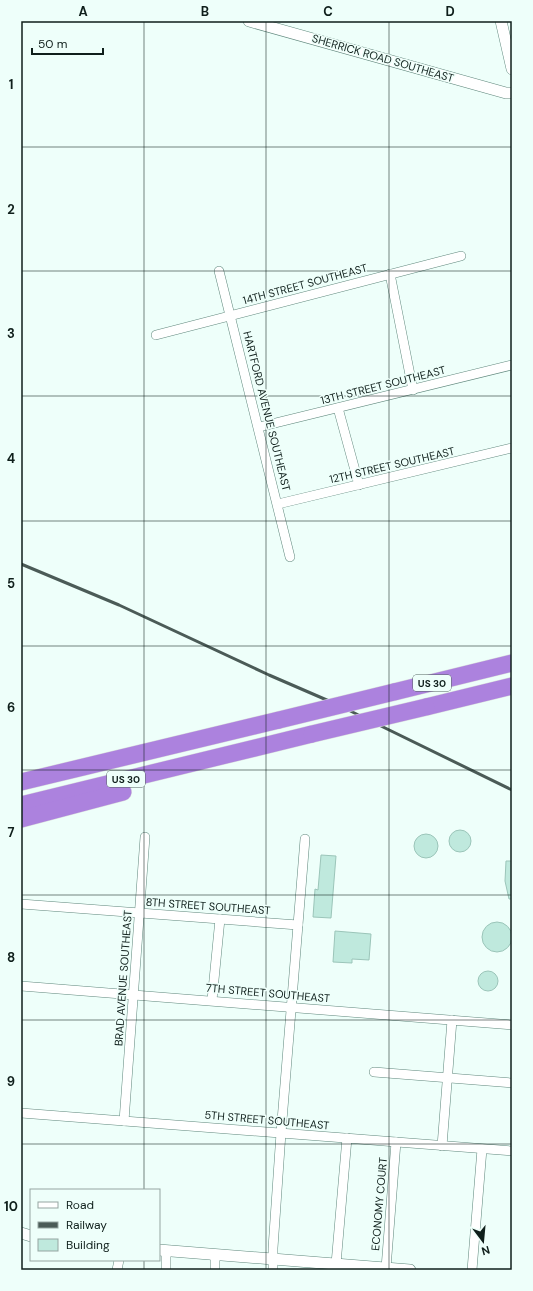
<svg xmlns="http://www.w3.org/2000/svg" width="533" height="1291" font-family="'DM Sans',sans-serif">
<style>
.building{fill:#bfe9dd;stroke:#9bc5b9}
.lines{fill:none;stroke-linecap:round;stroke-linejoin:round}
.minor-casing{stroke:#60887d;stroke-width:10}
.tertiary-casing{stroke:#60887d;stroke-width:12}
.motorway-casing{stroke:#d9dbdb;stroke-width:18}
.minor{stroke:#fff;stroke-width:9}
.tertiary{stroke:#fff;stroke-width:11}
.motorway{stroke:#ac82de;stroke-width:17}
.rail{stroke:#4b5b57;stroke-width:3}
.motorway-bridge-casing{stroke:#d9dbdb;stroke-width:18;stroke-linecap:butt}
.motorway-bridge{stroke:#ac82de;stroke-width:17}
.grid{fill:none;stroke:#0f1f1b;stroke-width:1;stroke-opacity:0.55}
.labels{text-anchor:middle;stroke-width:3;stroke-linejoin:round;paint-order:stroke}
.shield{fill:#eefffa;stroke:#52625e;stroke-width:1}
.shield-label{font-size:10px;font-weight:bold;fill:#0f1f1b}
.street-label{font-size:11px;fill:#0f1f1b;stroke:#eefffa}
.neatline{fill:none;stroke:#0f1f1b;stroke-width:1.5}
.grid-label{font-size:13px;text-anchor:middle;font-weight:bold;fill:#0f1f1b}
</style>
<rect width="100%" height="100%" fill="#eefffa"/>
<!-- building -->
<g class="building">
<circle cx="460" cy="841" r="11"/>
<circle cx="426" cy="846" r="12"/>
<path d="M321,855L336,856L331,918L313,917L315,889L318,890Z"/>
<path d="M506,861H512V899H509L505,881Z"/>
<circle cx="497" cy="937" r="15"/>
<path d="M335,931L371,934L369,960L352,959V963L333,962Z"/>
<circle cx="488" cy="981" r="10"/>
</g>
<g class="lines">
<defs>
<g id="minor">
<path d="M219,271L290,557"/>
<path d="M390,274L413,390"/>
<path d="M156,335L461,256"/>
<path d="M338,408L359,485"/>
<path d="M259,427L512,365"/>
<path d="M278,504L512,448"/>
<path d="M21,904L298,925"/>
<path d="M21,986L512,1025"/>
<path d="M212,1000L220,919"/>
<path d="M374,1072L512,1083"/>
<path d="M21,1113L512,1151"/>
<path d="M124,1121L145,837"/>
<path d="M442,1146L452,1020"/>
<path d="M166,1251V1270"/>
<path d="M215,1255V1270"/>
<path d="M336,1264L347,1138"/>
<path d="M386,1268L396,1142"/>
<path d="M117,1270L119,1260"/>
<path d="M273,1270V1248L281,1133L305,839"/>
<path d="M472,1270L482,1149"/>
</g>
<g id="tertiary">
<path d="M249,21L506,93H512"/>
<path d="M501,21L512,69"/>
<path d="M21,1233L31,1236"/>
<path d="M159,1250L410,1270"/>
</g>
<g id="motorway">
<path d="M394,692L512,663"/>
<path d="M426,707L512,686"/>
<path d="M21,782L279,720"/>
<path d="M21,805L312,734"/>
<path d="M21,819L123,792"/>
</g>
</defs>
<!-- minor casing -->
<use href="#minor" class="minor-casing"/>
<!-- tertiary casing -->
<use href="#tertiary" class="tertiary-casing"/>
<!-- motorway casing -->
<use href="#motorway" class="motorway-casing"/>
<!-- minor -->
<use href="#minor" class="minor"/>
<!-- tertiary -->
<use href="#tertiary" class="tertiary"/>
<!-- motorway -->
<use href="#motorway" class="motorway"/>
<!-- rail -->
<path class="rail" d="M21,564L119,605L269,675L336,704L512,790"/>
<defs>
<g id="motorway-bridge">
<path d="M279,720L394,692"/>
<path d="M312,734L426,707"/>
</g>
</defs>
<!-- motorway-bridge casing -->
<use href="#motorway-bridge" class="motorway-bridge-casing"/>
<!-- motorway-bridge -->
<use href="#motorway-bridge" class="motorway-bridge"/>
</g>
<!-- grid -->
<path class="grid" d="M144,21V1190M266,21V1270M389,21V1270M21,147H512M21,271H512M21,396H512M21,521H512M21,646H512M21,770H512M21,895H512M21,1020H512M21,1144H512M144,1260V1270"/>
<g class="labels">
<!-- shield labels -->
<g class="shield">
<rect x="413" y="675" width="38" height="16" rx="3"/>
<rect x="107" y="771" width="38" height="16" rx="3"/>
</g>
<g class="shield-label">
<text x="432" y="687">US 30</text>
<text x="126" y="783">US 30</text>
</g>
<!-- street labels -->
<g class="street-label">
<text transform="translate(383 58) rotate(16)" y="4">SHERRICK ROAD SOUTHEAST</text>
<text transform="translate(305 284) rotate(-15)" y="4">14TH STREET SOUTHEAST</text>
<text transform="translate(383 385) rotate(-14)" y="4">13TH STREET SOUTHEAST</text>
<text transform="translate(267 411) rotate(76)" y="4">HARTFORD AVENUE SOUTHEAST</text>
<text transform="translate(392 465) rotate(-13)" y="4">12TH STREET SOUTHEAST</text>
<text transform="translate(208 906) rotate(4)" y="4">8TH STREET SOUTHEAST</text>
<text transform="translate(123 978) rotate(-86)" y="4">BRAD AVENUE SOUTHEAST</text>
<text transform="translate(268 993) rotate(5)" y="4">7TH STREET SOUTHEAST</text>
<text transform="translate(267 1120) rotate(5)" y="4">5TH STREET SOUTHEAST</text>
<text transform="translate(379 1204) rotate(-85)" y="4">ECONOMY COURT</text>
</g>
</g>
<!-- border -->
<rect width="533" height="1291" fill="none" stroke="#eefffa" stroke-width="44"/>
<!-- legend -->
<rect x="30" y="1189" width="130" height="72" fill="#eefffa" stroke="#95a5a1"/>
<rect x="38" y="1202" width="20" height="6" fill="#ffffff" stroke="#95a5a1"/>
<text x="66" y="1209" font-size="12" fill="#0f1f1b">Road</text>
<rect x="38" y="1222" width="20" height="6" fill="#4b5b57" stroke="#95a5a1"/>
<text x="66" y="1229" font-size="12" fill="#0f1f1b">Railway</text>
<rect x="38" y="1239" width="20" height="12" fill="#bfe9dd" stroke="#95a5a1"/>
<text x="66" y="1249" font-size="12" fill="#0f1f1b">Building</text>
<!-- north arrow -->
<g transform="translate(483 1241) rotate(164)" stroke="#eefffa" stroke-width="3" paint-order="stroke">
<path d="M0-3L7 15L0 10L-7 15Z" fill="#0f1f1b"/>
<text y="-6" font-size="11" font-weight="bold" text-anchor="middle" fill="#0f1f1b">N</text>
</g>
<!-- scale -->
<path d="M32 48v6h71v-6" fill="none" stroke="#0f1f1b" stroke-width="2"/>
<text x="38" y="48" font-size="12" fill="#0f1f1b" stroke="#eefffa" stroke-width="3" paint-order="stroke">50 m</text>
<rect x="22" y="22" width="489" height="1247" class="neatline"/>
<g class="grid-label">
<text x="83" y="16">A</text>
<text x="205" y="16">B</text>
<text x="328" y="16">C</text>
<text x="450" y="16">D</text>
<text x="11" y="89">1</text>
<text x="11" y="214">2</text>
<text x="11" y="338">3</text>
<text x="11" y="463">4</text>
<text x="11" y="588">5</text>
<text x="11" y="712">6</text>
<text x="11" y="837">7</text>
<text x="11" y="962">8</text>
<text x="11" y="1086">9</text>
<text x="11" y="1211">10</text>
</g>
</svg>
